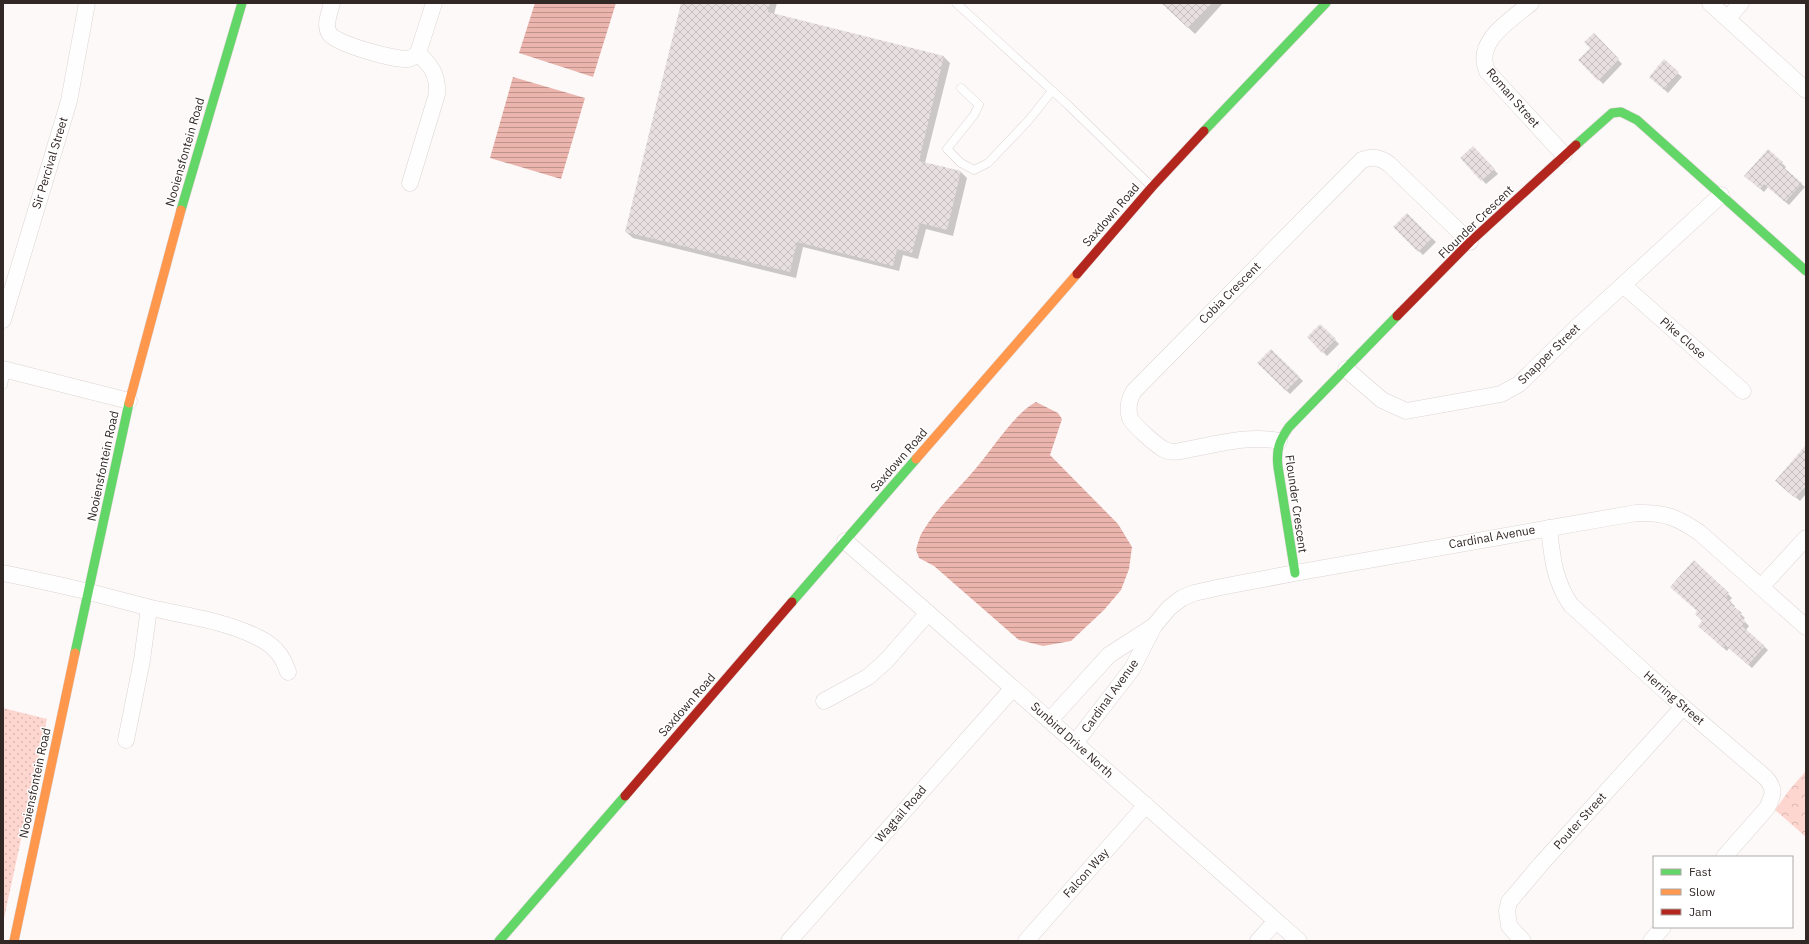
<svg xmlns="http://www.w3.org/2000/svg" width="1809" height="944" font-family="'IBM Plex Sans',sans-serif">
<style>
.grass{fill:url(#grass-dots)}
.park{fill:url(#park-crowns)}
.water{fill:url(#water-rules)}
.shadow{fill:#0003}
.building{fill:url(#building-cross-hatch)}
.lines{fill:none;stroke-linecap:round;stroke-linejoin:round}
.lane-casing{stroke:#dcd4d3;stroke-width:9}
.street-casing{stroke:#dcd4d3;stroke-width:17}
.fast-casing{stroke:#dcd4d3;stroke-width:10}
.slow-casing{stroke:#dcd4d3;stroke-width:10}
.jam-casing{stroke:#dcd4d3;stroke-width:10}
.lane{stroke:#fffefe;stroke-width:8}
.street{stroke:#fffefe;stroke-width:16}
.fast{stroke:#63d668;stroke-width:9}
.slow{stroke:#ff974d;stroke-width:9}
.jam{stroke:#b3261e;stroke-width:9}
.labels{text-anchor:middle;stroke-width:3;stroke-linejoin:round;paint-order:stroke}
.street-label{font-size:12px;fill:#322826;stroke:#fff}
</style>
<defs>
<pattern id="grass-dots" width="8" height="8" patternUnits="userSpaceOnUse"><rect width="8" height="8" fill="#fed6d0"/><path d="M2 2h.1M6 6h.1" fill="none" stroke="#dab8b2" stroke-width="1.8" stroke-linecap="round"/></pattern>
<pattern id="park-crowns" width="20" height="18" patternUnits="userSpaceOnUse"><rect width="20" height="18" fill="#fed6d0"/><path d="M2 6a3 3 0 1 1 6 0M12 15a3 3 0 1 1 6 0" fill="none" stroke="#dab8b2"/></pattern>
<pattern id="water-rules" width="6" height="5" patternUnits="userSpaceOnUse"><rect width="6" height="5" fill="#ebb5ad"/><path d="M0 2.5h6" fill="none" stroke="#bf938d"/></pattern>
<pattern id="building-cross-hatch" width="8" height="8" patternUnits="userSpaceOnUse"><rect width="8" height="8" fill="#e8e0e0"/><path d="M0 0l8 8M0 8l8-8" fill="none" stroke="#c7c0c0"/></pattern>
</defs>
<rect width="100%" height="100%" fill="#fdf9f8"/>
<!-- grass -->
<path class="grass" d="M3,708L47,719L3,923Z"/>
<!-- park -->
<path class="park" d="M1806,771V837L1775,810L1790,789Z"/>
<!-- water -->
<g class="water">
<path d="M535,3H616L593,77L519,53Z"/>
<path d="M513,77L585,98L561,179L490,158Z"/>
<path d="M1036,402L1058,413L1062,419L1050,455L1118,524L1132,547L1129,569L1121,590L1104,610L1071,641L1043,646L1019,640L934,566L919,558L916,550C918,543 920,534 925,528C939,505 960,488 977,467C993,448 1015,413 1036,402Z"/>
</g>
<!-- shadow -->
<g class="shadow">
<path d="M682,3H777L774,14L944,57L950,63L925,163L961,172L967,178L953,236L926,229L918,259L903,255L899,271L803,247L796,278L633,238L626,232Z"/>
<path d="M1162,3H1223L1195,34Z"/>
<path d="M1594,34L1622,64L1603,84L1580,60L1592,48Z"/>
<path d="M1664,61L1682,77L1668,93L1654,80Z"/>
<path d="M1473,147L1498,174L1486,184L1461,158Z"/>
<path d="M1768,150L1786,167L1784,169L1805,187L1789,205L1768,187L1764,192L1750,180Z"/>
<path d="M1407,214L1436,242L1423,255L1394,227Z"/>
<path d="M1320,325L1339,344L1327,356L1308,337Z"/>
<path d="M1271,350L1303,381L1290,394L1258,363Z"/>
<path d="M1806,446V494L1800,501L1780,484Z"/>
<path d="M1695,562L1732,598L1729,601L1735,606L1734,608L1745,618L1743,620L1749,626L1746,630L1768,650L1752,668L1729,648L1727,651L1703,630L1704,621L1698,611Z"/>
</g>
<!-- building -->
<g class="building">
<path d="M681,3H770L768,12L944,56L919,161L961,171L947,230L920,223L912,253L897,249L893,266L797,242L790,272L625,232Z"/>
<path d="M1161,3H1212L1188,28Z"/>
<path d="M1594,33L1619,59L1598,81L1578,60L1590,48L1584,42Z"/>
<path d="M1664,59L1679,72L1664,90L1649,77Z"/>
<path d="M1473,146L1495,169L1481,181L1460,158Z"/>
<path d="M1768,149L1783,162L1781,165L1802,183L1785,202L1764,184L1760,189L1744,176Z"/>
<path d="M1407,213L1432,238L1418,252L1393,227Z"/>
<path d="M1320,324L1336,339L1322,353L1307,337Z"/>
<path d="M1271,349L1300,377L1286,391L1257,363Z"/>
<path d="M1806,445V486L1795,498L1775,481Z"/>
<path d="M1694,560L1729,593L1726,597L1732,602L1730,604L1742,613L1740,616L1746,622L1742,626L1765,646L1748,665L1725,645L1723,648L1698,626L1702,621L1695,614L1697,611L1670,587Z"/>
</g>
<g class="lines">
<defs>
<g id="lane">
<path d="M956,3L1068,105L1151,186"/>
<path d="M961,88L979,105L974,115L947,149L961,163L974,170L988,163L1028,121L1052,91"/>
<path d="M3,385L6,370"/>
</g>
<g id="street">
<path d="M332,3C330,12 324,24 329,33C334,44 396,60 408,59C413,58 415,56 418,53L434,3"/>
<path d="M1531,3C1511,20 1474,41 1487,71L1564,155"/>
<path d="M1710,3L1806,90"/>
<path d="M1728,18L1741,3"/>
<path d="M410,183L437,94C438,74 431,66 418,53"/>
<path d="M1623,285L1743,391"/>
<path d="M3,320L69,101L87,3"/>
<path d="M3,369L129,401"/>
<path d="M1346,369L1382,400L1406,411L1501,394L1519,384L1576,328L1721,195"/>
<path d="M1279,441C1247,434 1211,446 1180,451C1175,452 1169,452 1165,450C1157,446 1133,425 1130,418C1127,408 1129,399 1134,391L1362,160C1372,156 1380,157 1389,164L1470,242"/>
<path d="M1549,528C1552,556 1554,581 1571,605L1683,707L1766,778C1776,790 1773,795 1767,808L1724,857"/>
<path d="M845,541L928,613L1299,941"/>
<path d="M3,573C32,579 61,585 89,592C110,597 130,603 151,608C187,616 226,621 259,638C274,645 283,656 288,672"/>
<path d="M1761,587L1806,538"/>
<path d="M824,701L868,677L886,661L928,613"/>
<path d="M1050,720L1109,655L1154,626"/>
<path d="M126,740L142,660L149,608"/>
<path d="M1075,743L1132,669L1154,626L1169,608L1182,598L1194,593L1221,587L1295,573L1636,513C1664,512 1677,517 1700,533L1806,627"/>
<path d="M789,941L1013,688"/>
<path d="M1026,941L1146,805"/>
<path d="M1258,941L1276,921"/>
<path d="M1523,941L1509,926L1507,911L1509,902L1541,864L1683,707"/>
<path d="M1651,941L1663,927"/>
</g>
<g id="fast">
<path d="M1204,131L1326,3"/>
<path d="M1576,145L1612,113L1621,112L1637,120L1806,271"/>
<path d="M181,210L242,3"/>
<path d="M1295,573L1278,467C1276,450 1279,441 1289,427L1397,316"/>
<path d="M792,602L916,459"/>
<path d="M75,653L129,403"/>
<path d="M499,941L625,796"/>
</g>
<g id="slow">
<path d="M129,403L181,210"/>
<path d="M916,459L1077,274"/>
<path d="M14,941L75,653"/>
</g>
<g id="jam">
<path d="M1077,274L1152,187L1204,131"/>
<path d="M1397,316L1470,242L1576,145"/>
<path d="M625,796L792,602"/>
</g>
</defs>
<!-- lane casing -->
<use href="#lane" class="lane-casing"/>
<!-- street casing -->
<use href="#street" class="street-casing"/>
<!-- fast casing -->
<use href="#fast" class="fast-casing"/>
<!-- slow casing -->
<use href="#slow" class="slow-casing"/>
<!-- jam casing -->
<use href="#jam" class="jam-casing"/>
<!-- lane -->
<use href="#lane" class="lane"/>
<!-- street -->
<use href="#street" class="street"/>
<!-- fast -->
<use href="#fast" class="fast"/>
<!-- slow -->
<use href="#slow" class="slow"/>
<!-- jam -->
<use href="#jam" class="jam"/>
</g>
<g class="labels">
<!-- street labels -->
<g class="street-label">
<text transform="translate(1513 98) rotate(49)" y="4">Roman Street</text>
<text transform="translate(185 152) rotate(-74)" y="4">Nooiensfontein Road</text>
<text transform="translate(50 163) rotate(-73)" y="4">Sir Percival Street</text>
<text transform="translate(1111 215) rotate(-49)" y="4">Saxdown Road</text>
<text transform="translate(1476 222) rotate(-44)" y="4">Flounder Crescent</text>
<text transform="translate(1230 293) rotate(-45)" y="4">Cobia Crescent</text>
<text transform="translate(1683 338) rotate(41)" y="4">Pike Close</text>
<text transform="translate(1549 354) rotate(-44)" y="4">Snapper Street</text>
<text transform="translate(899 460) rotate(-49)" y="4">Saxdown Road</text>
<text transform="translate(103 466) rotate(-78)" y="4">Nooiensfontein Road</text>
<text transform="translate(1296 504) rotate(82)" y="4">Flounder Crescent</text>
<text transform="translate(1492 537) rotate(-10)" y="4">Cardinal Avenue</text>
<text transform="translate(1110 696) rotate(-54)" y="4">Cardinal Avenue</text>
<text transform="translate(1674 698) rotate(41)" y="4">Herring Street</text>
<text transform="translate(687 705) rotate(-49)" y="4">Saxdown Road</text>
<text transform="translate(1072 740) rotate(42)" y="4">Sunbird Drive North</text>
<text transform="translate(35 783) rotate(-78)" y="4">Nooiensfontein Road</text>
<text transform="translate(901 814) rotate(-49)" y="4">Wagtail Road</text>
<text transform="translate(1580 821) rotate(-48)" y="4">Pouter Street</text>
<text transform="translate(1086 873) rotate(-48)" y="4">Falcon Way</text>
</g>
</g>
<!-- border -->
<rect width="1809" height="944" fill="none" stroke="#322826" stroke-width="8"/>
<!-- legend -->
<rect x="1653" y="856" width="140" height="72" fill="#ffffff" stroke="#ada9a8"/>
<rect x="1661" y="869" width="20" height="6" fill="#63d668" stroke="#ada9a8"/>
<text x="1689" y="876" font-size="12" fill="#322826">Fast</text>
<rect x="1661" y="889" width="20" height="6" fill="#ff974d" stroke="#ada9a8"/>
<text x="1689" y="896" font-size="12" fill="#322826">Slow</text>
<rect x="1661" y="909" width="20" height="6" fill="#b3261e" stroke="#ada9a8"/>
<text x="1689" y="916" font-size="12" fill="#322826">Jam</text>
</svg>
